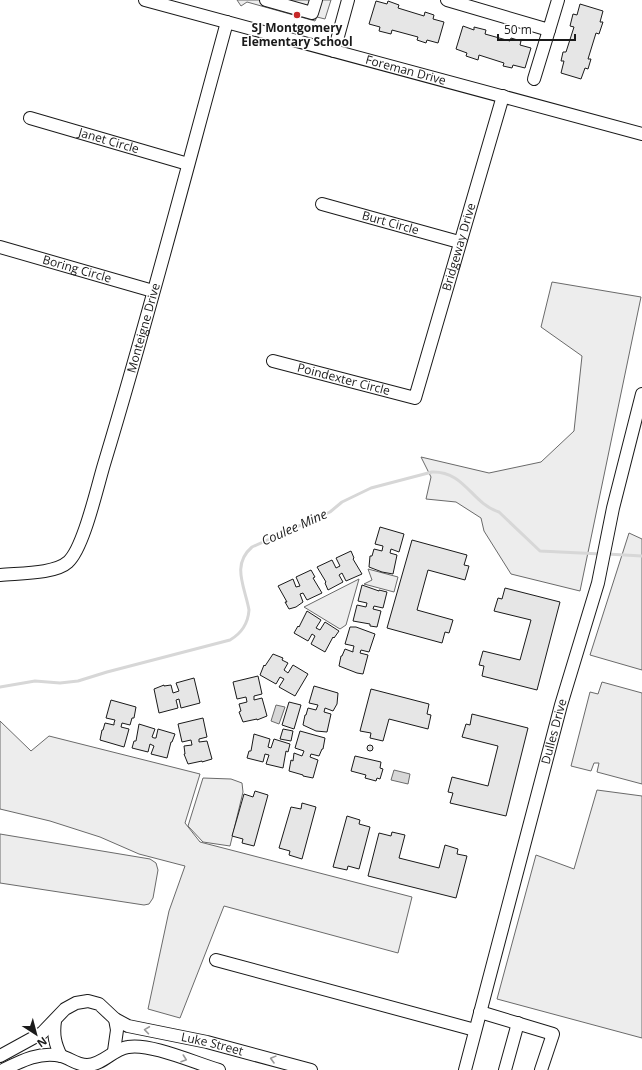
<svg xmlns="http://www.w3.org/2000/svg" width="642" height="1070" font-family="'Open Sans',sans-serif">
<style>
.built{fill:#ededed;stroke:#6a6a6a}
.water{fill:#d7d7d7;stroke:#6a6a6a}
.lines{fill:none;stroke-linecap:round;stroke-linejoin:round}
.stream{stroke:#d7d7d7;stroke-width:3}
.building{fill:#e6e6e6;stroke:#1a1a1a}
.minor-casing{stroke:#1a1a1a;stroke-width:14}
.minor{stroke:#fff;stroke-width:12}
.oneway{stroke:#989898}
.poi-dot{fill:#c62828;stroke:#fff;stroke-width:1.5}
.labels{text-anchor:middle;stroke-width:3;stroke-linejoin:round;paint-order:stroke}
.poi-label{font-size:12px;font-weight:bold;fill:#1a1a1a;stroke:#fff}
.street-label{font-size:12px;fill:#1a1a1a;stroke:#fff}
.water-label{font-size:13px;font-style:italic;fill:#1a1a1a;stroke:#fff}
</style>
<rect width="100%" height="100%" fill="#fff"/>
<!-- built -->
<g class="built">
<path d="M237,0H331L325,19L317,17L315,21L247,2L241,6Z"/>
<path d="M552,282L641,297L580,591L511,574L484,531L481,518L456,502L426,499L431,477L421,457L489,473L541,462L574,431L582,356L541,327Z"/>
<path d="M629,533L642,539V670L590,655Z"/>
<path d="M368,569L398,577L394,592L364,584L372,580Z"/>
<path d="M359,579L346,625L340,629L304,607Z"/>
<path d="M602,682L642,693V784L597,772L599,763H594L591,771L571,766L590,692L598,694Z"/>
<path d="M0,721L31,751L49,736L200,774L185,823L200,842L412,897L398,953L224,906L180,1018L148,1009L169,911L185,866L139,854L100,837L50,821L0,809Z"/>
<path d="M203,778L231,779L242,783L243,792L230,846L203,842L188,826Z"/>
<path d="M597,790L642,796V1038L497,999L536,855L574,869Z"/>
<path d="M0,834L150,859L156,863L158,870L153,898L149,904L144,905L0,883Z"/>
</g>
<!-- water -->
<g class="water">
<path d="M276,705L285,707L279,724L271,721Z"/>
<path d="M394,770L410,774L408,784L391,780Z"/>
</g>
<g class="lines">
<!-- stream -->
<g class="stream">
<path d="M607,554L642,556"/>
<path d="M0,687L35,681L60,683L78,681L107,672L230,640C242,633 248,624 249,610C245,587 231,565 252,547L330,512L342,502L371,488L432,472C465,471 471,503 499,512L540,551L601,554"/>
</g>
</g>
<!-- building -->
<g class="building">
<path d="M376,1L387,4L388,1L399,5L398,8L424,16L425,12L434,15L433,19L444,22L438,43L427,40L426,43L417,40L418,37L392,30L391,34L379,31L380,27L369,24Z"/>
<path d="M580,4L603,11L600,22H603L599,34L596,33L588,59H591L588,69L585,68L581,79L561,73L564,61H561L563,52H566L574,27L570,26L573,14L577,15Z"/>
<path d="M463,26L474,30V27L486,30L485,34L510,41L511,38L521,41L520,45L531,48L525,68L513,65L512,68L503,66L504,63L479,55L478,60L466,56L467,53L456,49Z"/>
<path d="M380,527L404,534L399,552L391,549L390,553L397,555L393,574L382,572L369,567L370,556H372L374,549L382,551L383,546L375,544Z"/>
<path d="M412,540L467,555L464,565L469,566L465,580L428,570L417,610L453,620L449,633L445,632L442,643L387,628Z"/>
<path d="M351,551L354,558L353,559L362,574L346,581L342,573L339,575L343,582L328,590L325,583L326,582L317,567L332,560L336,568L340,566L336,558Z"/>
<path d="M311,570L315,577L313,578L322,593L307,600L303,593L300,594L303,602L296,607L289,609L285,602H287L278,586L293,579L296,587L300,586L296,577Z"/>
<path d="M362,585L379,591V590L387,592L383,608L374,606L373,609L381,611L377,627L370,626V624L353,621L357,605L366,607L367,603L358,601Z"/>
<path d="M505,588L560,602L537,690L482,676L484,666L479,665L483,651L520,660L531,620L494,611L498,598L502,599Z"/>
<path d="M307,611L321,620L316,628L320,630L325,622L339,631L334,638L333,637L325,652L311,644L315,636L312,634L308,641L294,633L298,626L299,627Z"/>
<path d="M350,627H356L375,634L369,652L361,650L360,653L368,655L363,674L357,673L339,666L341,656H342L345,649L353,652V650L354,646L345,644Z"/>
<path d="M273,654L283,658L282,660L288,663L284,670L288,673L293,665L308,674L295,696L279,687L284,679L280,677L276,684L260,675L264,665L265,666Z"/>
<path d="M258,676L262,694L254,696V700L262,698L267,716L257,720V719L243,722L239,712L241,711L239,704L247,702L246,697L237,699L233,682Z"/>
<path d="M194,678L200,703L181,708L179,699L176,700L178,708L159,713L154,689L164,685V686L171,685L173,693L179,691L176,683Z"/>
<path d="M314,686L338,693L337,704L333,711L325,708L324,712L331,714L327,732L316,731L303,725L305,715H306L308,708L316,710L318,705L309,703Z"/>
<path d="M371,689L429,704L427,714L431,715L428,729L389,719L383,741L370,738L371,733L360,731Z"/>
<path d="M111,700L136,707L134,718H132L130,725L122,723L121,727L129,729L124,747L100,740L102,730H103L105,723L114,725V723L115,720L106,718Z"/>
<path d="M289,702L301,705L294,729L282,725Z"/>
<path d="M472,714L528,728L506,816L450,803L453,793L448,792L452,777L488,786L498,746L462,737L466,724L470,725Z"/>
<path d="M203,718L207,737L199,739V742L207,741L212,759L202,762V761L188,764L184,754H185L184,746L192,745L191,740L182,742L178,724Z"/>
<path d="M139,724L155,729L152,737L154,738H156L158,729L175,734L172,742H171L167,758L151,754L154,746L150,744L148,752L132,748L134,741H136Z"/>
<path d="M283,729L293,731L291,741L280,739Z"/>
<path d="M300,731L325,738L323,749H322L319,756L311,754L310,757L318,760L313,778L303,776V775L289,771L291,760L293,761L294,753L302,756L304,751L295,748Z"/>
<path d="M254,734L270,739L268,747L271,748L274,739L290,744L288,752L286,751L283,768L266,764L269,755L265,754L263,762L247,758L249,751H251Z"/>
<circle cx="370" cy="748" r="3"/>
<path d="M355,756L381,762L380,768L383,769L380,779L377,778L376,781L365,778L366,775L351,771Z"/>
<path d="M255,791L268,795L254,846L242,843L243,839L232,836L244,794L253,797Z"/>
<path d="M302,803L316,807L302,859L289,855L290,851L279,848L291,807L301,809Z"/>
<path d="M347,816L360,820L359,824L370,827L359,869L348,866L347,870L333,867Z"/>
<path d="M392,832L405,835L399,858L439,868L445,845L458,849L457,854L467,856L456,898L368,876L379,833L391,836Z"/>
</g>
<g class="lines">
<defs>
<g id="minor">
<path id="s1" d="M145,0L642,134"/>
<path d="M266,0L312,13L316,0"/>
<path d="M447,0L549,30L558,0"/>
<path d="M334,51L348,0"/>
<path d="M534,79L549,30"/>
<path id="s2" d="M30,118L188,164"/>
<path id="s3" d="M322,204L459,242"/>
<path id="s4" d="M0,247L153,291"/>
<path id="s5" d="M273,361L415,398L503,96"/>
<path id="s6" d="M0,575C18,573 55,574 68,562C84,548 98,483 105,461C149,316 187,168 227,22"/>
<path d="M216,960L475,1030"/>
<path d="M480,1012L553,1034L541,1070"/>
<path d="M55,1021C53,1035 55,1044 61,1056"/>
<path d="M114,1051L117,1030L115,1019"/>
<path id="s7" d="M0,1056L42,1033L65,1009L76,1003L88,1001L99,1004L115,1019L128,1026L207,1042L311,1070"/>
<path d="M3,1070C21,1061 40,1051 61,1056C70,1058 76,1065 87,1065C103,1065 113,1049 128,1047C151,1043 195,1063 219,1070"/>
<path id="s8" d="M465,1070L561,705L598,583L613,508L642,394"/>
<path d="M505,1070L518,1023"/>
</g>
</defs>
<!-- minor casing -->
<use href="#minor" class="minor-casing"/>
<!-- minor -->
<use href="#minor" class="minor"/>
</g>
<!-- one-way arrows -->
<defs><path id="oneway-chevron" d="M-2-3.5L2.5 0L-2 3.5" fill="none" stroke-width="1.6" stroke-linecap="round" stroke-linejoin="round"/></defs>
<g class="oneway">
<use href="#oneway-chevron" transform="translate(147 1030) rotate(-172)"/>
<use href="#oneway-chevron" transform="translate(184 1059) rotate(19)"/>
<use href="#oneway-chevron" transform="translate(273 1059) rotate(-165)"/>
</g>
<!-- markers -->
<circle class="poi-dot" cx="297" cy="15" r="4"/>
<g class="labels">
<!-- poi labels -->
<g class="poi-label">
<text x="297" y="32">SJ Montgomery<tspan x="297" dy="14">Elementary School</tspan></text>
</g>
<!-- street labels -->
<g class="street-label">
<text dy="4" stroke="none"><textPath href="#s1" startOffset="270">Foreman Drive</textPath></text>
<text dy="4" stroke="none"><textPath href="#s2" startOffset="82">Janet Circle</textPath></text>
<text dy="4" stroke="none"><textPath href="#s3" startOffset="71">Burt Circle</textPath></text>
<text dy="4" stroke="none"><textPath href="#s5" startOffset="304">Bridgeway Drive</textPath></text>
<text dy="4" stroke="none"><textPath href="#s4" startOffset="80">Boring Circle</textPath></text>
<text dy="4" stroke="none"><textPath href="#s6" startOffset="317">Monteigne Drive</textPath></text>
<text dy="4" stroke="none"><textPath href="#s5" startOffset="73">Poindexter Circle</textPath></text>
<text dy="4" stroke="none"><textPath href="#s8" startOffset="350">Dulles Drive</textPath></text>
<text dy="4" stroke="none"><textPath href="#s7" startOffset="240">Luke Street</textPath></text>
</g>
<!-- water labels -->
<g class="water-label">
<text transform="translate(294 527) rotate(-24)" y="5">Coulee Mine</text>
</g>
</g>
<!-- north arrow -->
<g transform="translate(36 1034) rotate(144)" stroke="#ffffff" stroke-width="3" paint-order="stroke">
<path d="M0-3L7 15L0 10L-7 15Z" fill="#1a1a1a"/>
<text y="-6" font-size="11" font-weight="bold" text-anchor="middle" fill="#1a1a1a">N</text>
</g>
<!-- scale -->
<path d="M498 34v6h77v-6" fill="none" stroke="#1a1a1a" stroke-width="2"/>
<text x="504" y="34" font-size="12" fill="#1a1a1a" stroke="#ffffff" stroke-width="3" paint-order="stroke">50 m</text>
</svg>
